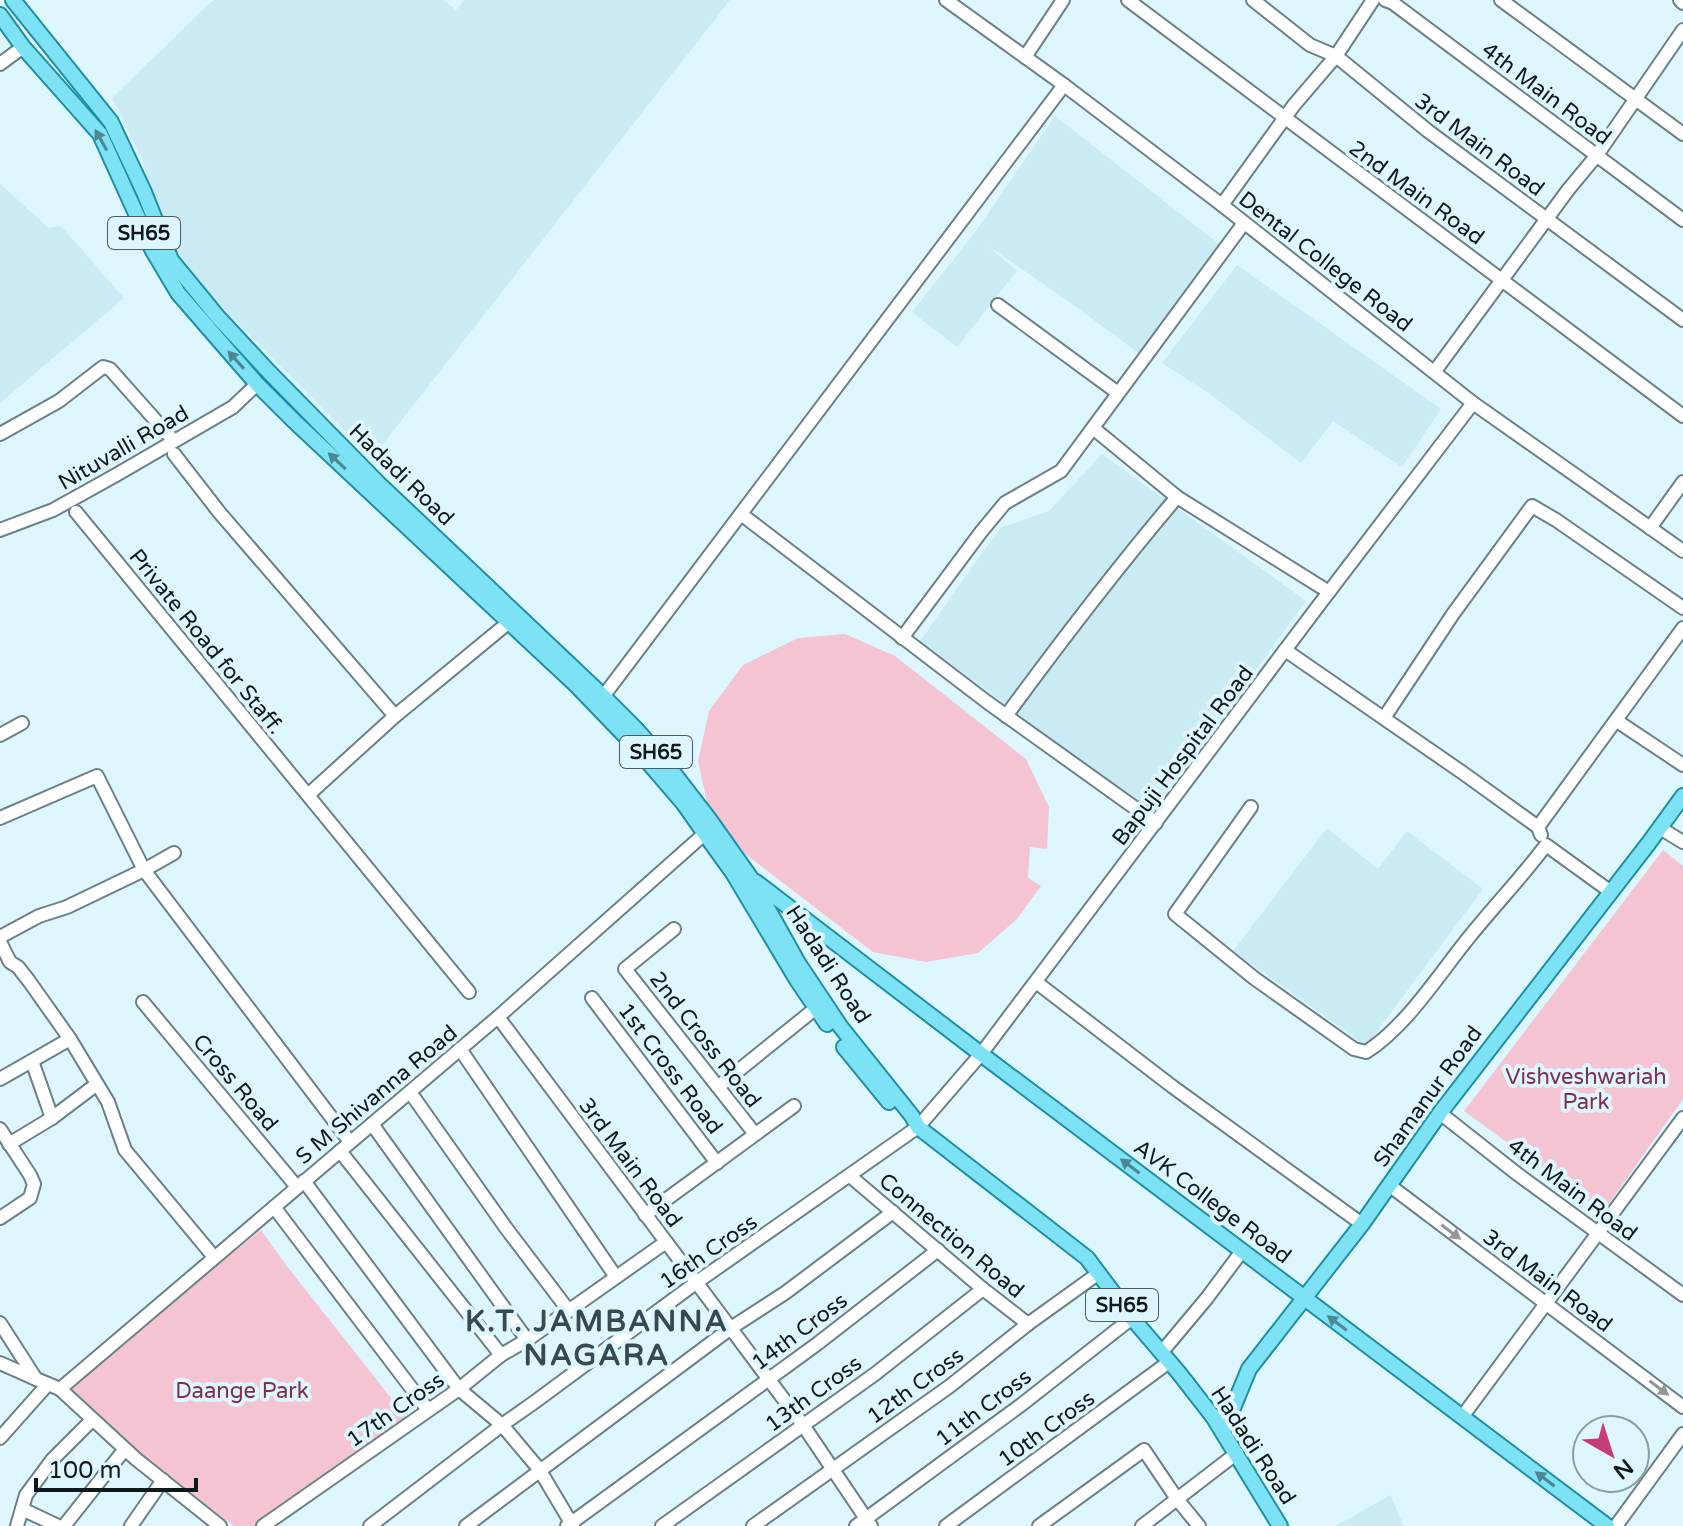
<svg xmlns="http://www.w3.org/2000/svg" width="1683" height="1526" font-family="'Varela Round',sans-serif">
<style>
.built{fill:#caebf4}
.green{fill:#f4c4d3}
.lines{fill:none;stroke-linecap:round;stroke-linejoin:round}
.minor-casing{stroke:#6b8186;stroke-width:16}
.major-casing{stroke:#208fa5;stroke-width:18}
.minor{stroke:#fff;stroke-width:12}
.major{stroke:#7ee2f5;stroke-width:14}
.oneway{fill:#4c8793}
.oneway2{fill:#939798}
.labels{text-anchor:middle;stroke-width:8;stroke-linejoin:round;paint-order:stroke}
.shield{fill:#def6fd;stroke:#4e5b5f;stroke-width:2}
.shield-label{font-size:20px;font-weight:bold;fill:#10181b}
.street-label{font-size:22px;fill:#10181b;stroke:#def6fd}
.park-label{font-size:22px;fill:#812d4f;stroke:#def6fd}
.district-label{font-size:30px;font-weight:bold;letter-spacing:2px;fill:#364a4f;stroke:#def6fd}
</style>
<rect width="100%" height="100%" fill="#def6fd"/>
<!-- built -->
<g class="built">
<path d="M213,0H443L456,10L464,0H730L372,458L165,251L153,216L143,161L112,98Z"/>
<path d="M1055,116L1219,244L1141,355L1068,301L987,245L1017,271L957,347L912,312L973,235Z"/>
<path d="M0,184L49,228L61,226L124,298L0,403Z"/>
<path d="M1237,265L1441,409L1402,467L1333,421L1301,463L1210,394L1162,363Z"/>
<path d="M1102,454L1306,601L1152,813L920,641L1000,528L1049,511Z"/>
<path d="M1327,828L1378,869L1407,831L1483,889L1366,1046L1233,951Z"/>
<path d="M1390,1495L1404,1526H1336Z"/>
</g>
<!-- green -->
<g class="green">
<path d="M845,634L895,656L1026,759L1049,807L1047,849L1030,847L1028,878L1041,886L1017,919L978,953L926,962L873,952L735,846L708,807L698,761L709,711L743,665L798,638Z"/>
<path d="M1663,850L1683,866V1099L1603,1212L1464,1111Z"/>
<path d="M261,1230L286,1265L410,1422L256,1526H234L132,1448L67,1387Z"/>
</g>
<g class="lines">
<defs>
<g id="minor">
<path d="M946,0L1064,85L1222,205L1473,403L1683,551"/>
<path d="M1128,0L1683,416"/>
<path d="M1253,0L1310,45L1336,56L1428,131L1683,320"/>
<path d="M1385,0L1393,3L1683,220"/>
<path d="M1501,0L1683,134"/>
<path d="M1680,0L1683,3"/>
<path d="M1025,57L1063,0"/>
<path d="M0,64L23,47"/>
<path d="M1222,205L1294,105L1336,56L1373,0"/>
<path d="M998,305L1118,393"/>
<path d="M1435,371L1568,190L1597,155L1683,30"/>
<path d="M1093,428L1177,497L1329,592"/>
<path d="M0,434L59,401L103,367L110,369L173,440"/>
<path d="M174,454L219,512L395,716"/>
<path d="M76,512L469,992"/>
<path d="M741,514L987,702L1156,823"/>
<path d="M1650,528L1683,482"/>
<path d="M0,530L53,510L116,475L233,407L257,384"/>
<path d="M902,638L981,532L1005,503L1061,471L1244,223"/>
<path d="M1285,650L1463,773L1538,827"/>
<path d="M599,702L1064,85"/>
<path d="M1006,716C1061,641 1117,568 1177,497"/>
<path d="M1384,718L1453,614L1532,506L1556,520L1683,608"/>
<path d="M1617,721L1683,765"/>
<path d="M0,735L22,723"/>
<path d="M308,795L395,716L514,618"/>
<path d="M1251,807L1175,914L1254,978L1354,1049L1366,1052C1407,1026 1439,974 1470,936C1495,905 1522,877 1546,845L1611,892"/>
<path d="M0,818L97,776L144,870L350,1142"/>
<path d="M1660,828L1683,842"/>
<path d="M1541,835L1538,827L1683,628"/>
<path d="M674,929L625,969L755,1134"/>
<path d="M0,937L39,916L67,907L144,870L174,853"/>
<path d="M0,942L10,962L18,967L29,981L70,1039"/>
<path d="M1036,982L1173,1087L1362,1224"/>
<path d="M592,998L717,1163"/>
<path d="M143,1002L297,1187"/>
<path d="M498,1017L803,1425L871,1526"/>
<path d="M460,1049L616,1277"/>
<path d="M32,1061L52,1118"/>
<path d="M0,1079L70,1039L108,1102L125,1150L214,1257"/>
<path d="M718,1087L821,1004"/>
<path d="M410,1092L506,1228L569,1311"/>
<path d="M1440,1113L1516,1173L1683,1295"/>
<path d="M372,1124L527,1340"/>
<path d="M0,1129L30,1175L34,1184L30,1198L0,1218"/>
<path d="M9,1144L52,1118L97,1084"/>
<path d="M340,1151L501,1355"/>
<path d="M850,1176L983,1289L1028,1324"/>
<path d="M304,1181L459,1389L502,1425L539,1469L573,1526"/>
<path d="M1389,1185L1683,1407"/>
<path d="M274,1207L428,1410"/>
<path d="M645,1215L794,1106"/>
<path d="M0,1323L36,1379L60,1389L136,1459L220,1526"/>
<path d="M1161,1353L1207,1298L1242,1251"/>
<path d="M0,1363L36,1379"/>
<path d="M60,1389L498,1017L711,828"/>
<path d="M1462,1417L1683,1118"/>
<path d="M0,1438L48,1384"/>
<path d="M22,1509L58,1526"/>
<path d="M17,1526L26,1495L52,1460L92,1420"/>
<path d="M64,1526L125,1449"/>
<path d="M131,1526L163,1480"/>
<path d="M263,1526L459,1389L501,1355L527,1340L666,1242"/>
<path d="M370,1526L502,1425L536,1401L697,1282L918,1127L981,1054L1322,601L1473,403"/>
<path d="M466,1526L731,1328L785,1293L893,1212"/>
<path d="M567,1526L817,1344L938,1250"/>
<path d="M662,1526L875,1374L983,1289"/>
<path d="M753,1526L950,1386L1028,1324L1099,1273"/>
<path d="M856,1526L1021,1405L1132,1318"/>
<path d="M946,1526L1169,1362"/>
<path d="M1039,1526L1144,1450L1177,1499L1199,1526"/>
<path d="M1142,1526L1237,1453"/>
<path d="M1616,1526L1683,1434"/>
</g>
<g id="major">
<path d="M13,0L111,122L144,192L171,260L217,316L269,372L378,483L603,696L635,728L665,762L709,819L750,877L798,963L840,1026L912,1116L918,1127L1087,1258L1132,1318L1179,1373L1214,1418L1280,1526"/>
<path d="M0,15L23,47L100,134L153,251L178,293L257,384L294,421L576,685L630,741L684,804L710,841L733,873L797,980L827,1024"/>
<path d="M756,882L981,1054L1607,1526"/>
<path d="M844,1047L889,1102"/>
<path d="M1223,1432L1249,1369L1362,1224L1440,1113L1648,844L1683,796"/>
</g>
</defs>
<!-- minor casing -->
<use href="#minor" class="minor-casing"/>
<!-- major casing -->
<use href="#major" class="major-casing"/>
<!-- minor -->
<use href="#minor" class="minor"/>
<!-- major -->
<use href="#major" class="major"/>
</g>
<!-- one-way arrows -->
<defs><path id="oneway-solid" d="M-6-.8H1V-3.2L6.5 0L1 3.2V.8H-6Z" transform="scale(2)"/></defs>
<g class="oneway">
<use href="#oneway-solid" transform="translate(101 140) rotate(-119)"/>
<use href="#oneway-solid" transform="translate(236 360) rotate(-132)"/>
<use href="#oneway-solid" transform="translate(337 461) rotate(-137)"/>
<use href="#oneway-solid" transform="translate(1130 1166) rotate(-143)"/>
<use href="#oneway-solid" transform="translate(1337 1323) rotate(-143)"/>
<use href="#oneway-solid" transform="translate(1545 1479) rotate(-143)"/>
</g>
<g class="oneway2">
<use href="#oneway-solid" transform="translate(1451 1232) rotate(37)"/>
<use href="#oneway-solid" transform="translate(1659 1388) rotate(37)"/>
</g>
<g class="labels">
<!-- shield labels -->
<g class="shield">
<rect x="108" y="217" width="72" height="32" rx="6"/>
<rect x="620" y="736" width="72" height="32" rx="6"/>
<rect x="1086" y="1289" width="72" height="32" rx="6"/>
</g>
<g class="shield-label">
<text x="144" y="240">SH65</text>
<text x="656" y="759">SH65</text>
<text x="1122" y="1312">SH65</text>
</g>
<!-- street labels -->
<g class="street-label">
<text transform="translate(1547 93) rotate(37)" y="8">4th Main Road</text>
<text transform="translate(1480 144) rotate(37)" y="8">3rd Main Road</text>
<text transform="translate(1417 192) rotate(36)" y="8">2nd Main Road</text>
<text transform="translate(1326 261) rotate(38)" y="8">Dental College Road</text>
<text transform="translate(123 447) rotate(-30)" y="8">Nituvalli Road</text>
<text transform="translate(402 474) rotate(44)" y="8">Hadadi Road</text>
<text transform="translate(207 641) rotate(51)" y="8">Private Road for Staff.</text>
<text transform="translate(1182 755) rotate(-53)" y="8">Bapuji Hospital Road</text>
<text transform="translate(829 964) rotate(57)" y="8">Hadadi Road</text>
<text transform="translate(706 1039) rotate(52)" y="8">2nd Cross Road</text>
<text transform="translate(671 1068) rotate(53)" y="8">1st Cross Road</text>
<text transform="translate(236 1082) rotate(50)" y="8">Cross Road</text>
<text transform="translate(376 1094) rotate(-40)" y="8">S M Shivanna Road</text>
<text transform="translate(1427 1096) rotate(-54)" y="8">Shamanur Road</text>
<text transform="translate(631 1162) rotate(53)" y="8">3rd Main Road</text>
<text transform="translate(1573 1189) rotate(37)" y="8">4th Main Road</text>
<text transform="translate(1213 1201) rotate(37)" y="8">AVK College Road</text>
<text transform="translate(952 1235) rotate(40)" y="8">Connection Road</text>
<text transform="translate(708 1251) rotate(-35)" y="8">16th Cross</text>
<text transform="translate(1548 1280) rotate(37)" y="8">3rd Main Road</text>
<text transform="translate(799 1331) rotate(-37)" y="8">14th Cross</text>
<text transform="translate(915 1385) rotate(-36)" y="8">12th Cross</text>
<text transform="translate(813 1393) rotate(-36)" y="8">13th Cross</text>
<text transform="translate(983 1407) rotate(-37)" y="8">11th Cross</text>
<text transform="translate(395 1409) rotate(-35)" y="8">17th Cross</text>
<text transform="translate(1046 1428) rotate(-36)" y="8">10th Cross</text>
<text transform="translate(1254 1445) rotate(57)" y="8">Hadadi Road</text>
</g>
<!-- park labels -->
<g class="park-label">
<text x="1586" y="1084">Vishveshwariah<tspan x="1586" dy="25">Park</tspan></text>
<text x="242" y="1398">Daange Park</text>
</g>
<!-- district labels -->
<g class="district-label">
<text x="597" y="1331">K.T. JAMBANNA<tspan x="597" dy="34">NAGARA</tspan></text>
</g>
</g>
<!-- north arrow -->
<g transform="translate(1611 1454) rotate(141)"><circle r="38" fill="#def6fd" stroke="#8c9da3" stroke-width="2"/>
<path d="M0-6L14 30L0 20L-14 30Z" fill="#c63d77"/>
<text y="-12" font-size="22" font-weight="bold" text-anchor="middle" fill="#10181b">N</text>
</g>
<!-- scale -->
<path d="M36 1478v12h160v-12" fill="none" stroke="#10181b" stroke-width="4"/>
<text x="48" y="1478" font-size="24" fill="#10181b" stroke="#def6fd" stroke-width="6" paint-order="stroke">100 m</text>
</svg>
